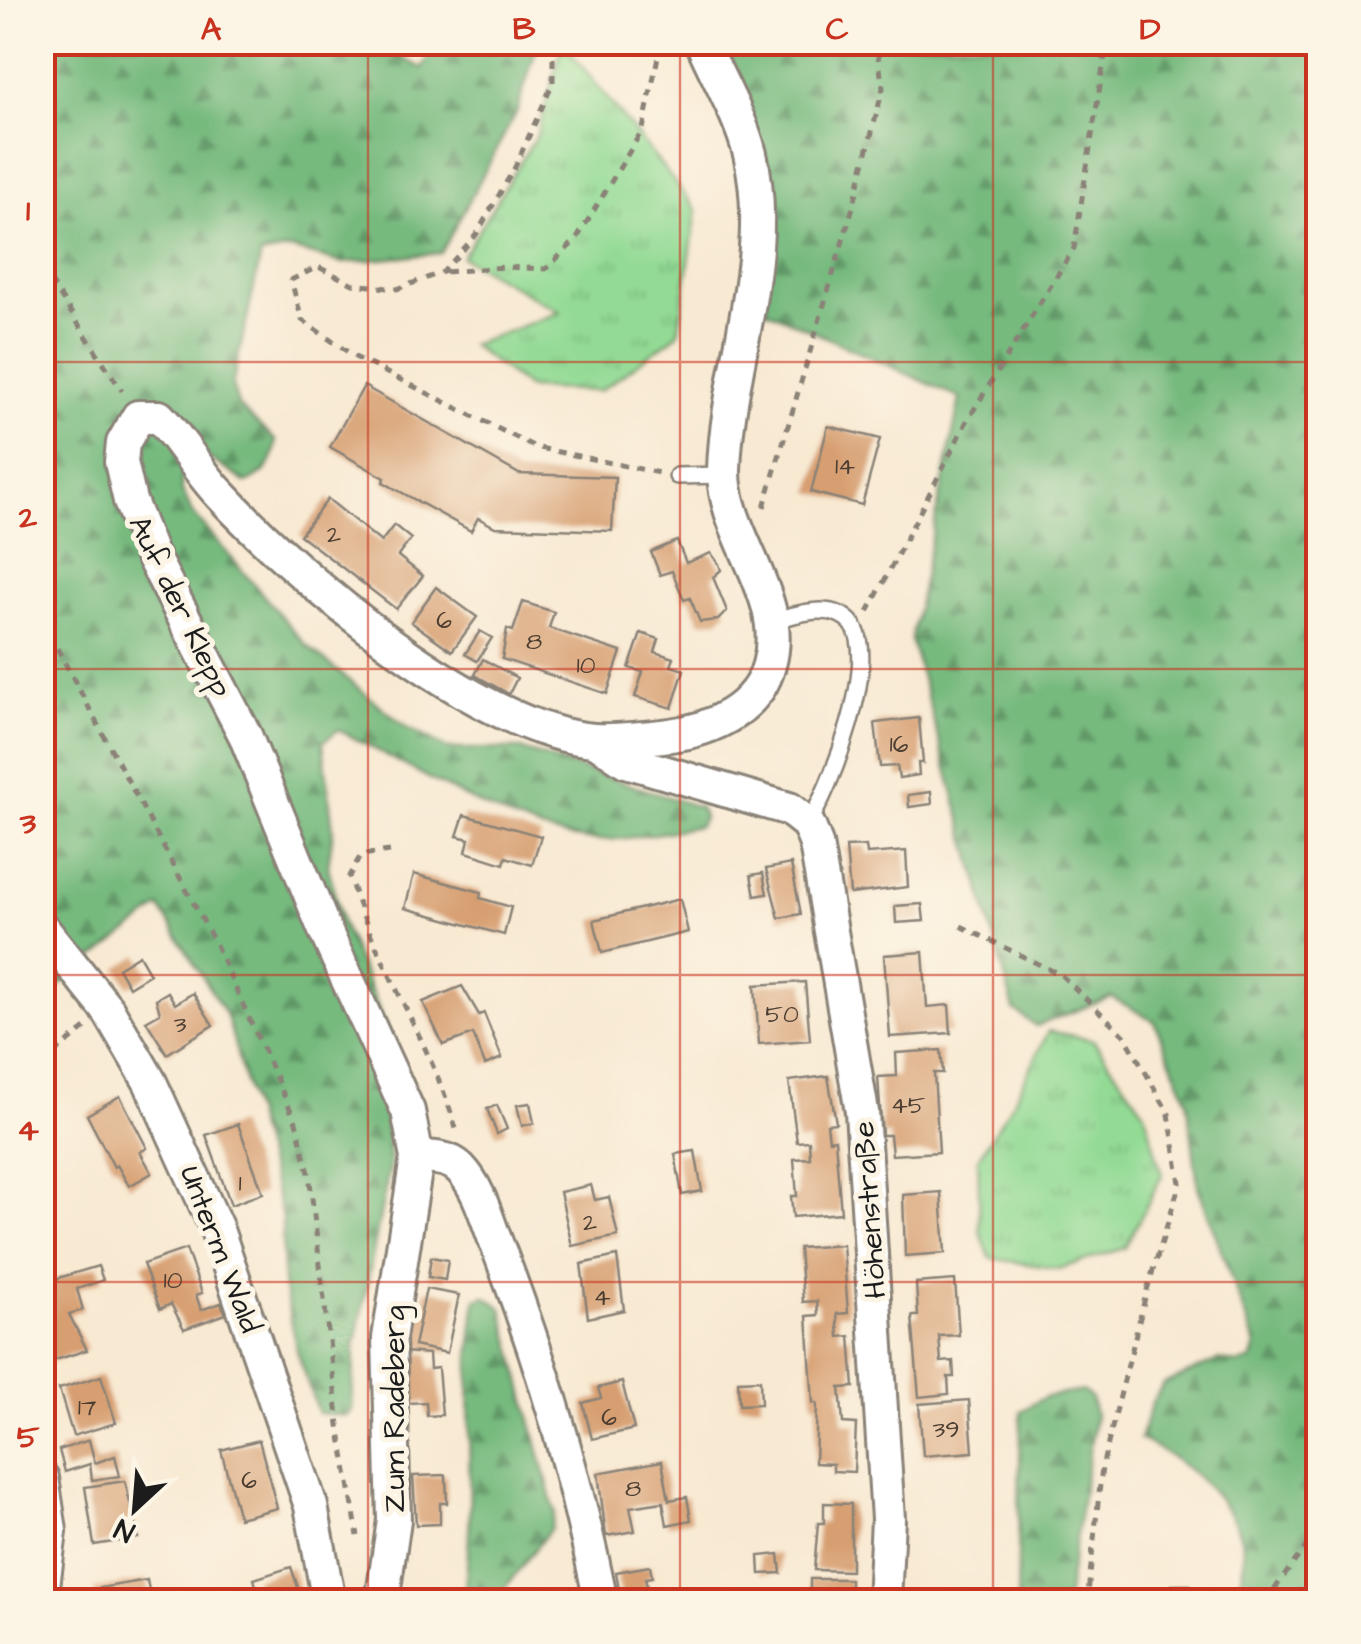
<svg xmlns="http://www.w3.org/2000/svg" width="1361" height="1644" font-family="'Architects Daughter',sans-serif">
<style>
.grass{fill:url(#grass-tufts);stroke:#587b58;stroke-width:2.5}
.forest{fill:url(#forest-firs);stroke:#496b4d;stroke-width:2.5}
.building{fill:#d79f71}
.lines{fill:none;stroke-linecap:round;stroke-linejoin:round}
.service-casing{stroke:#8a8277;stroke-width:20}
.minor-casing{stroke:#8a8277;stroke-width:38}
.path{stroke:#8a8277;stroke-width:5;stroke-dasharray:8 8;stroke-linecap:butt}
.service{stroke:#fff;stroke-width:15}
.minor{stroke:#fff;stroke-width:32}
.grid{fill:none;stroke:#c8321e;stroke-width:2.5;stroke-opacity:0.55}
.labels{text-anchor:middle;stroke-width:10;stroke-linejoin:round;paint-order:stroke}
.number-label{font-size:25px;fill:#4b3d31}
.street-label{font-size:30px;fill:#1c1c1c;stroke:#fcf5e5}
.neatline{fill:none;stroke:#c8321e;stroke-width:4}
.grid-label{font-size:32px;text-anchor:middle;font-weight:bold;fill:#c8321e}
</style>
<defs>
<pattern id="grass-tufts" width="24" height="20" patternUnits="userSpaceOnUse" patternTransform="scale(2.5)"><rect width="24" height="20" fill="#93da94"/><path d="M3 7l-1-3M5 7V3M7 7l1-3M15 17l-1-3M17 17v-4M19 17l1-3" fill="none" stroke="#7eba7f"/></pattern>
<pattern id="forest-firs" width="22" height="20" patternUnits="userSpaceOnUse" patternTransform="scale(2.5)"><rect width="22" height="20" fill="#76ba7e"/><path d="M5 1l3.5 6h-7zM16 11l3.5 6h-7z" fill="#609666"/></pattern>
</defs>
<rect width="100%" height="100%" fill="#fcf5e5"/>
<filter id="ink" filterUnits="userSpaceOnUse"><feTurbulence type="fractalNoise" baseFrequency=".01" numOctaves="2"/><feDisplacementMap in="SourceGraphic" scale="20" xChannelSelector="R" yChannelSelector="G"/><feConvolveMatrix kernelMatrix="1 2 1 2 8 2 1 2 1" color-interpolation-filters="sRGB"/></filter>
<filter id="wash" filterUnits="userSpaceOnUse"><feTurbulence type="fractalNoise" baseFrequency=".0048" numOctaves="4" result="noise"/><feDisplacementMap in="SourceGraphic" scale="40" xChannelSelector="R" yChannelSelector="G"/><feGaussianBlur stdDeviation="2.25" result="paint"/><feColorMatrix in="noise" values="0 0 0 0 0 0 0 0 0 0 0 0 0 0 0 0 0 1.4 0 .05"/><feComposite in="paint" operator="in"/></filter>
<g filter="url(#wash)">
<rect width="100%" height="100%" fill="#f8e9d2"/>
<!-- grass -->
<g class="grass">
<path d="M563,43L697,210L678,334L600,391L528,388L471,345L560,312L462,257L537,135Z"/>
<path d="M1049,1031L1093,1040L1145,1112L1162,1175L1125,1248L1058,1269L990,1258L980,1231L978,1158L1013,1102Z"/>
</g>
<!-- forest -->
<g class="forest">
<path d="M43,43H372L422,68L438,43H538L517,111L441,253L343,263L291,249L261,255L232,386L239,407L276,441C274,463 267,473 247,483L186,443L181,488L191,511L306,645L406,727L448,749H520L699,807L704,817L699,826C667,832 633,839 600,840C525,842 407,763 338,730L323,742L333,830L328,866L342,924L411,1084L385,1113L390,1164L355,1348L352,1411L346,1416L318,1413L297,1351L283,1284L282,1217L227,1017L160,907L43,998Z"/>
<path d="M716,43H1318V1601H1228C1232,1593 1240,1582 1242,1573C1255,1513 1185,1462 1140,1439L1152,1402L1164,1384L1218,1360L1237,1364L1251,1361L1256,1346L1198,1187L1187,1098L1154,1021L1111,997L1036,1026L1014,1010L911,640L960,398L766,310L771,230Z"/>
<path d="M486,1296L502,1308L555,1512L551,1528L495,1601H463C478,1501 461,1400 476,1299Z"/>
<path d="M1082,1391L1091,1398L1095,1415L1066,1601H1017L1021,1411L1045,1397Z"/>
</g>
<g id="blocks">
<!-- building -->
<g class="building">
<path d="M364,386L519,474L615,477L612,531L495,527L478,518L471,531L383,482L385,478L330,447Z"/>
<path d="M828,426L880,439L862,505L811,492Z"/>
<path d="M328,499L381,542L394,525L411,539L398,556L423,576L396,609L300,535Z"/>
<path d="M677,541L686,563L711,553L719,564L721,570L713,577L727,611L718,620L700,622L690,598L684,600L672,571L660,575L651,552Z"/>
<path d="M436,587L477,617L452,651L411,622Z"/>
<path d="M523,602L554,612L549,628L621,652L607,694L502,659L507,629L513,631Z"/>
<path d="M480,631L492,638L477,661L465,654Z"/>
<path d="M641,633L659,639L655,652L674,658L671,666L684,670L672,708L635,697L643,672L629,668Z"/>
<path d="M483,659L517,678L509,694L475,675Z"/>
<path d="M919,718L923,763H918L919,775L899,778L897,766L880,767L875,723Z"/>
<path d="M931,792L932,804L909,807L908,795Z"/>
<path d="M464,815L541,836L532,865L506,857L504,864L466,852L469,839L457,836Z"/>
<path d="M866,846L867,854L906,851L908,887L850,894L846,847Z"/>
<path d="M791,864L801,914L779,918L766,869Z"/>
<path d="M763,873L767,894L755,896L751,875Z"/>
<path d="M414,874L481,892L480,898L511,907L504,935L405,908Z"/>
<path d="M680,899L688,932L602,953L594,920Z"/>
<path d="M922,904L924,921L896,923L895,906Z"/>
<path d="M923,952L927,1007L949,1005L951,1033L890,1037L884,955Z"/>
<path d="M139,955L150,974L129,987L118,968Z"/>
<path d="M805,982L810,1040L759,1044L755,985Z"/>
<path d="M462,986L479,1015L484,1013L502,1058L485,1065L473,1034L443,1045L423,1002Z"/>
<path d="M168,992L175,1004L193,993L213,1025L167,1054L146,1021L160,1013L156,999Z"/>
<path d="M941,1050L943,1073H934L939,1152L892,1155L890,1135H882L878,1077L897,1076L896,1053Z"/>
<path d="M828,1076L836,1123L827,1124L829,1140L835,1139L841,1213L793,1217L791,1196H797L794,1159L810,1158L809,1141L797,1142L789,1081Z"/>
<path d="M120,1096L147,1148L140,1152L152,1173L129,1186L117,1165L114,1167L87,1115Z"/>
<path d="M530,1103L534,1123L522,1126L517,1105Z"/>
<path d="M497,1105L507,1129L497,1134L487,1109Z"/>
<path d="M238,1124L263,1193L231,1205L206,1135Z"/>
<path d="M695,1151L702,1191L682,1195L675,1154Z"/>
<path d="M591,1185L595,1200L609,1197L618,1236L572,1246L560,1192Z"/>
<path d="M941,1192L945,1253L905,1256L903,1195Z"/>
<path d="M843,1245L848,1313L837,1314L839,1337L850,1336L854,1387L840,1388L843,1423L856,1424L854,1472L833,1471V1464L815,1463L817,1403H813L807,1316L818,1315L817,1301L803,1302L799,1248Z"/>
<path d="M186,1249L202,1293L196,1295L201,1310L221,1303L226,1314L184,1329L171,1304L160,1309L143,1264Z"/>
<path d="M617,1256L624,1310L588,1318L581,1264Z"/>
<path d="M431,1257L448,1260L445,1280L428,1277Z"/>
<path d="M98,1266L103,1280L77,1289L83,1310L69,1314L87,1350L46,1363L42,1283Z"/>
<path d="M955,1280L959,1335L939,1336L941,1362L953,1361L954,1377H948L949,1394L919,1397L912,1316H918L916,1283Z"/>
<path d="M426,1289L459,1295L447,1353L414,1346Z"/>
<path d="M404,1352L429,1354L430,1369L438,1368L442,1415L427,1416L426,1402L409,1403Z"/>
<path d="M101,1376L116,1423L73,1436L59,1389Z"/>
<path d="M760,1380L761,1404L739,1405L738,1381Z"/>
<path d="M622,1382L634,1429L592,1439L583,1403L601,1398L598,1388Z"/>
<path d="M969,1400L973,1452L923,1456L919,1404Z"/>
<path d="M89,1440L95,1463L115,1456L120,1476L92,1480L90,1464L65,1472L59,1450Z"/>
<path d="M259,1440L277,1508L239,1518L221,1450Z"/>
<path d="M662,1461L669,1500L687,1497L691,1520L667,1525L663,1502L630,1507L635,1531L606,1536L598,1473Z"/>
<path d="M446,1475L447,1503H440V1524L416,1525L413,1476Z"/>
<path d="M125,1481L138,1538L94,1545L85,1487Z"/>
<path d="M824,1503L851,1504V1571L814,1570L818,1523H824Z"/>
<path d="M779,1554L781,1573L760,1574L759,1556Z"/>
<path d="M650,1566L652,1577L645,1578L650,1602H621L616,1572Z"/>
<path d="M291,1567L303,1602H261L254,1579Z"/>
<path d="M810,1579H850V1602H830V1594L810,1593Z"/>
<path d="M147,1580L151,1601L96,1602L94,1589Z"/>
<rect x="1172" y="1585" width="18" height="17"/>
</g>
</g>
</g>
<g filter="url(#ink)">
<use href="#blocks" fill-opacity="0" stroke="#8a8277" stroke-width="2.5"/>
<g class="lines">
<defs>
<g id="service">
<path d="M677,476L724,475"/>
<path d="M771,622C794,614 834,601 852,624C881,659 830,790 808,824"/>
</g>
<g id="minor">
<path d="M595,740L626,761L789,809L808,824L816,844L862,1112L888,1519L884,1602"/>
<path d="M42,928L108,1010L150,1082L216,1227L311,1506L329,1602"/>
<path d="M417,1158C431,1157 449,1157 460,1168C480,1188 488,1224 499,1250C543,1365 577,1481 601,1602"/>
<path d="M42,1478L50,1531L42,1594"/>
<path d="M382,1602L394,1520L389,1338L417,1158L408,1111L323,926L245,735L151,554L130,501L121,462L123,443L138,417H159C182,441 197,470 220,494C298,578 478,731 594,740C619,741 646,738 670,735C712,730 757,709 769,665C789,596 723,536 724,470C727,366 775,258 750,154C740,115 718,79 702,42"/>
</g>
</defs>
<!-- service casing -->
<use href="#service" class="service-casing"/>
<!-- minor casing -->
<use href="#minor" class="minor-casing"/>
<!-- path -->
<g class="path">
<path d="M553,42V83L515,167L476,235L443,272L397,289L353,284L318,267L291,280L302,320L355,357L535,447L659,473"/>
<path d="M42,268L122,391"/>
<path d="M446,272L504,267L546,269L576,240L643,129L661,42"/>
<path d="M764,507L855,200L883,88L876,42"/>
<path d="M868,612L967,421L1074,248L1107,42"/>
<path d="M42,620L216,945L296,1122L309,1173L339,1425L358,1536"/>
<path d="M390,851L361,855L349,876C376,965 431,1041 457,1132"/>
<path d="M961,926L1061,975L1125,1036L1169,1114L1180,1183L1147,1290L1102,1467L1087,1602"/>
<path d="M42,1063L87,1027"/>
<path d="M1265,1602L1318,1530"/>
</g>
<!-- service -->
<use href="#service" class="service"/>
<!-- minor -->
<use href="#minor" class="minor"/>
</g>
</g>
<!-- grid -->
<path class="grid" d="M368,42V1602M680,42V1602M993,42V1602M42,362H1318M42,669H1318M42,975H1318M42,1282H1318"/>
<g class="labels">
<!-- number labels -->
<g class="number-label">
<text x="845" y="474">14</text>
<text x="334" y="542">2</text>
<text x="444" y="628">6</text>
<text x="534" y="649">8</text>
<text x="586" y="673">10</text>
<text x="899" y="752">16</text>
<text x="782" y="1022">50</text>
<text x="180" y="1032">3</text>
<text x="908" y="1113">45</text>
<text x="240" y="1191">1</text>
<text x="590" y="1230">2</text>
<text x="173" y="1288">10</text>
<text x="602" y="1305">4</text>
<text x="87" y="1415">17</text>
<text x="609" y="1425">6</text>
<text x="946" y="1437">39</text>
<text x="249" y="1488">6</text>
<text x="633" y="1496">8</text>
</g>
<!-- street labels -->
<g class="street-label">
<text transform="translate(181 606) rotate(64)" y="10">Auf der Klepp</text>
<text transform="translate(869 1210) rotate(-94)" y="10">Höhenstraße</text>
<text transform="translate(221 1249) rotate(69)" y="10">Unterm Wald</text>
<text transform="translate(394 1409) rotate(-90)" y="10">Zum Radeberg</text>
</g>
</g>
<!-- margin -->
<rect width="1361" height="1644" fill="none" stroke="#fcf5e5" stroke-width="110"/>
<!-- north arrow -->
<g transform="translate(135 1509) rotate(206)" stroke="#fcf5e5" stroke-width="8" paint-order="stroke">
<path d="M0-8L18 38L0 25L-18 38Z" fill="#1c1c1c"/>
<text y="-15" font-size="28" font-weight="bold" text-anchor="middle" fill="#1c1c1c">N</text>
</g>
<rect x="55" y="55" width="1251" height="1534" class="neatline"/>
<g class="grid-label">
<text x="211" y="39">A</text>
<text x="524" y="39">B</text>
<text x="837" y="39">C</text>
<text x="1150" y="39">D</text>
<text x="28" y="220">1</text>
<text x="28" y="527">2</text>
<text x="28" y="833">3</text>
<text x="28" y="1140">4</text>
<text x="28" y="1447">5</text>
</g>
</svg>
